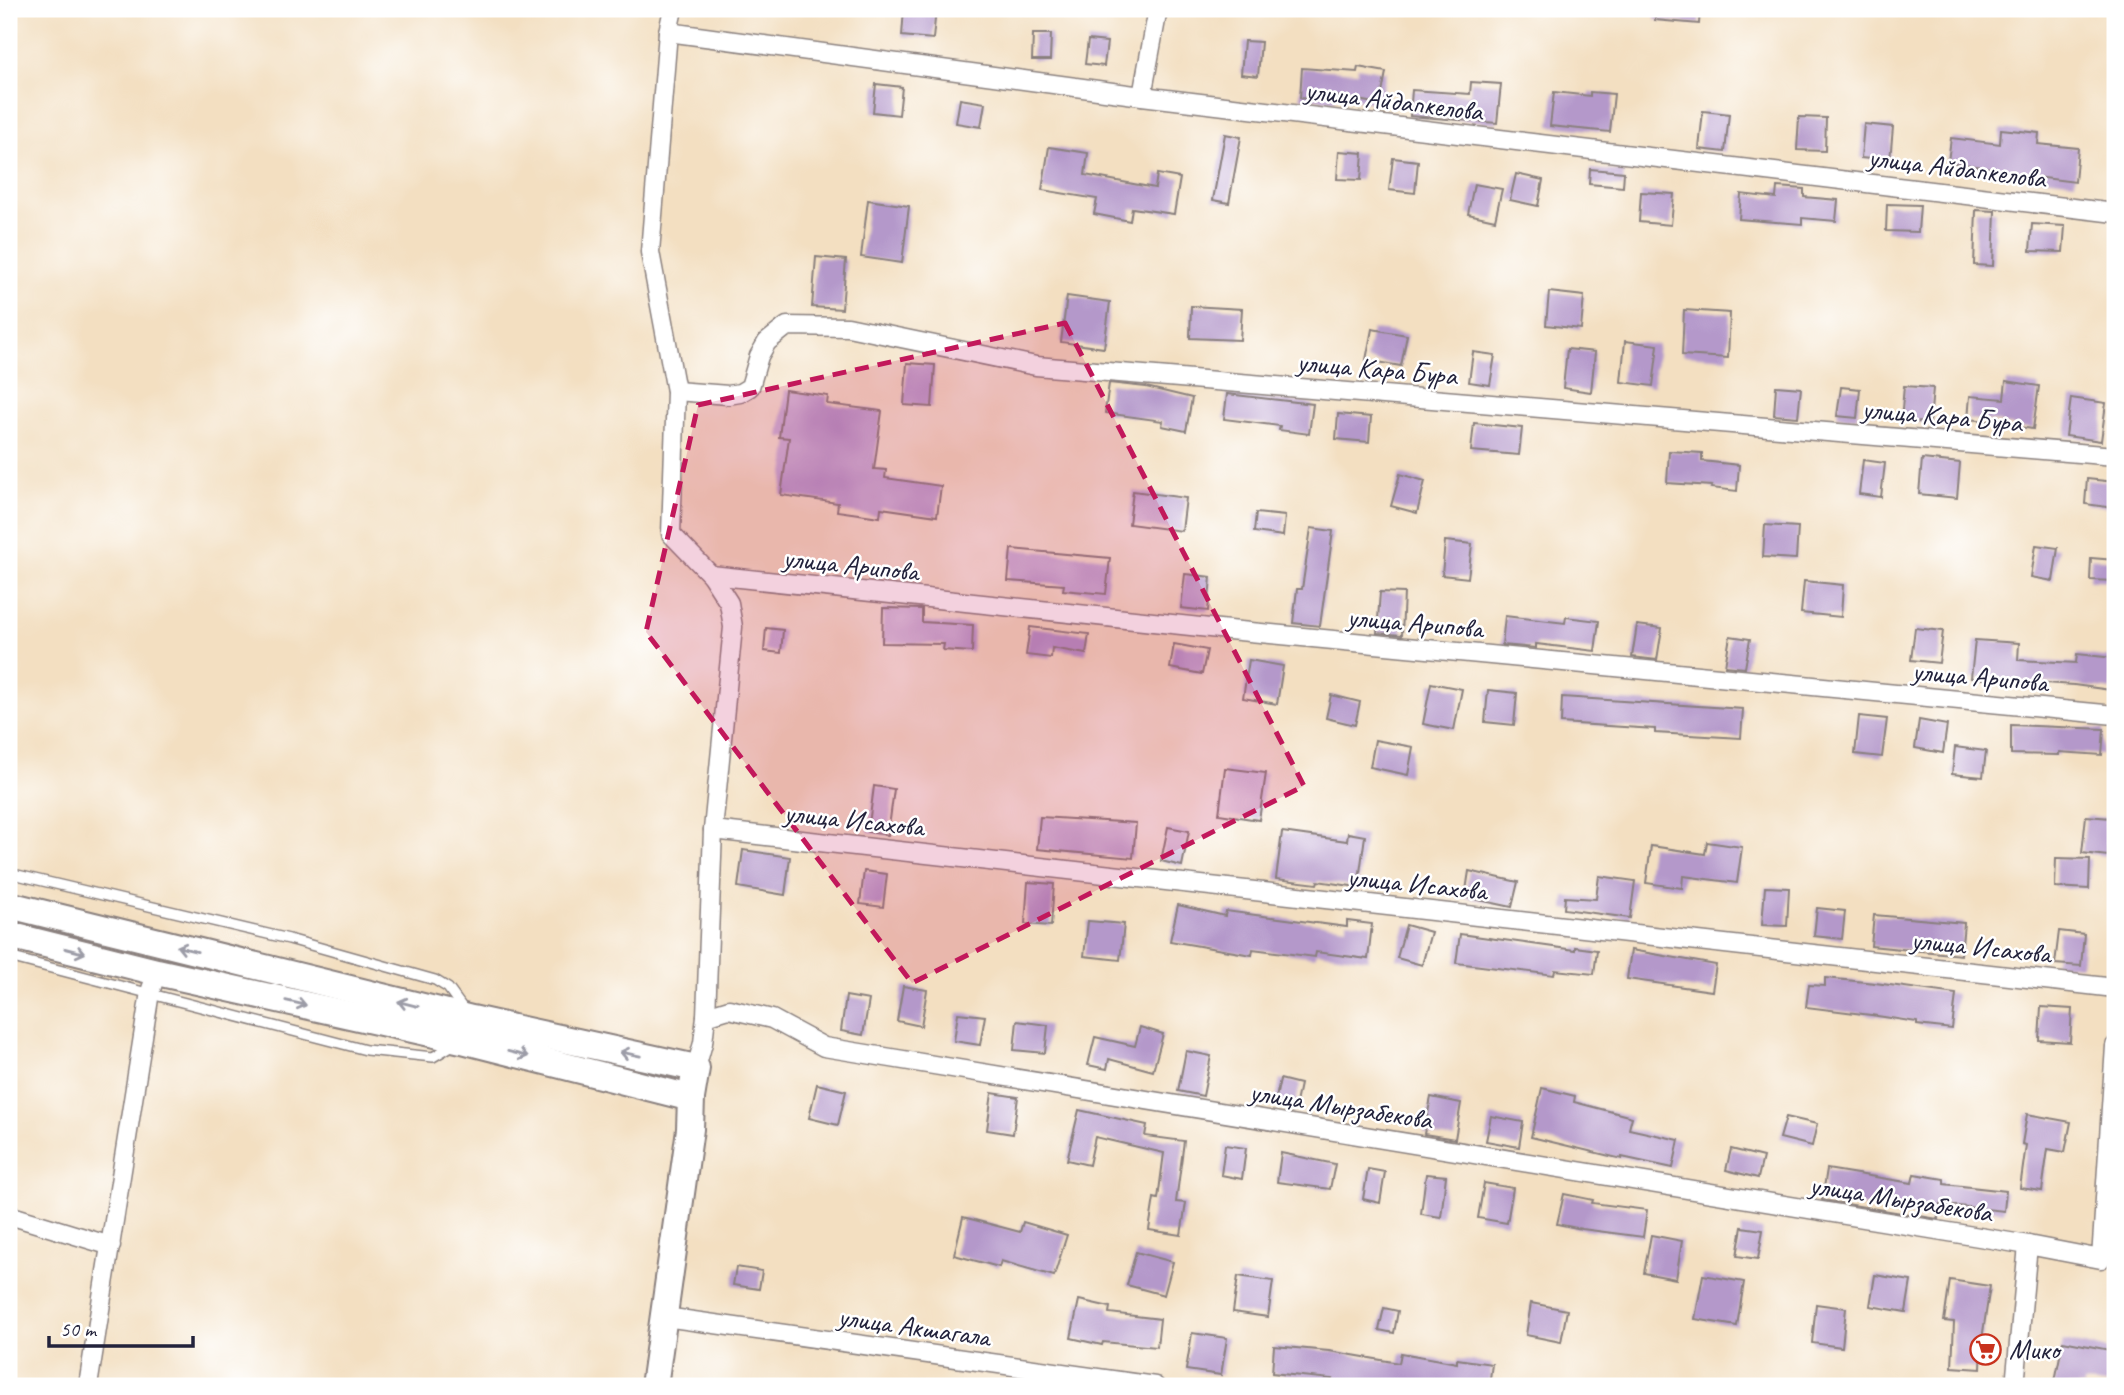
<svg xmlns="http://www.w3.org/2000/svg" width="2124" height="1395" font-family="Caveat,sans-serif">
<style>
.building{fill:#b498ca}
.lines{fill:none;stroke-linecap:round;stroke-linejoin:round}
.lane-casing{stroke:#8a807e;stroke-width:12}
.street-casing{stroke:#8a807e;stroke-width:21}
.secondary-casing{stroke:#8a807e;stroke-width:30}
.lane{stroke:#fff;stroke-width:9}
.street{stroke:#fff;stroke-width:18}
.secondary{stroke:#fff;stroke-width:26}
.oneway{stroke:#9c9ca7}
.marked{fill:#c2185b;fill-opacity:0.2;stroke:#c2185b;stroke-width:5;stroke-dasharray:14 9;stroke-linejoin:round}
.labels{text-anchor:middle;stroke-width:5;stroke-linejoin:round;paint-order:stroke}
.street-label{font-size:28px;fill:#22223b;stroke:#fff}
.poi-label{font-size:28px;fill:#22223b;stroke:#fff;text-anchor:start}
</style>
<rect width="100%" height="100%" fill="#fff"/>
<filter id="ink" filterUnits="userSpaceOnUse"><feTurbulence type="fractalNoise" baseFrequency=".0143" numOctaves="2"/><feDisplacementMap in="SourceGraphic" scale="14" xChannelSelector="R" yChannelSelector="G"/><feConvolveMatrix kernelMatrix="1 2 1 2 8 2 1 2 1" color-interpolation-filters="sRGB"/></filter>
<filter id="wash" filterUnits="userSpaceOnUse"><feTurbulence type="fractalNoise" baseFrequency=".00686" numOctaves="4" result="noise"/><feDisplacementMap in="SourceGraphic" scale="28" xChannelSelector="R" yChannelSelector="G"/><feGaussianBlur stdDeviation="1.57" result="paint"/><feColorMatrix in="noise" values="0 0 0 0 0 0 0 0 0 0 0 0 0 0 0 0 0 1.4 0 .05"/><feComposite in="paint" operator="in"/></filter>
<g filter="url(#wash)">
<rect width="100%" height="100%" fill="#f3dfc1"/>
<g id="blocks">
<!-- building -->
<g class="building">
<path d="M904,9H936L933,39L902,36Z"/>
<path d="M1655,9H1700L1699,24L1655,20Z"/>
<path d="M1033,34H1051L1050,60H1032Z"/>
<path d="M1088,40L1107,42L1104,66L1085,64Z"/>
<path d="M1244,41L1261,42L1258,76L1241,74Z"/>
<path d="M1358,67L1386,72L1380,104L1335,96V101L1300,98L1302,68L1357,72Z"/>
<path d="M1471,82L1501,84L1497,123L1410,116L1412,90L1470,94Z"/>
<path d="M876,84L902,87L899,115L873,112Z"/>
<path d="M1554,92L1590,96V92L1614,94L1610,132L1550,126Z"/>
<path d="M960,99L985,103L981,127L956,123Z"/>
<path d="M1703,111L1729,114L1725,152L1699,149Z"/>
<path d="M1799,117L1826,118L1825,151L1797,150Z"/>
<path d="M1864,124L1893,127L1890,161L1861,158Z"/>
<path d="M2001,129L2039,133L2038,144L2078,148L2075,182L1997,172L1998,169L1948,162L1951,138L2000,144Z"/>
<path d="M1225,134L1241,137L1229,203L1213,200Z"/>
<path d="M1049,147L1088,153L1085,175L1155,188L1157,174L1180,178L1174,214L1132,208L1130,221L1094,214L1097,199L1042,190Z"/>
<path d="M1339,151L1363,153L1361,180L1337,179Z"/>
<path d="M1393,158L1418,161L1415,193L1389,190Z"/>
<path d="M1590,169L1624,172L1623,187L1589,184Z"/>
<path d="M1516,174L1543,180L1538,206L1510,200Z"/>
<path d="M1474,184L1502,189L1495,220L1468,214Z"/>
<path d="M1777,187L1804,189V197L1838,200L1836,221L1802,218V224L1739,219L1741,194L1776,198Z"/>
<path d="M1641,192L1674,194L1671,225L1639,222Z"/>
<path d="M868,200L909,206L902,263L861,257Z"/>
<path d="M1887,204L1920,205L1918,232L1886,231Z"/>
<path d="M1976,210L1995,211L1993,266L1974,265Z"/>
<path d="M2032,224L2065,226L2063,252L2030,251Z"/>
<path d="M816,257L846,260L842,309L812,307Z"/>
<path d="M1549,292L1584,296L1581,329L1546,325Z"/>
<path d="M1067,296L1110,302L1104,348L1061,342Z"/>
<path d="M1191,306L1242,309L1240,340L1190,338Z"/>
<path d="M1684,310L1730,313L1728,358L1682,355Z"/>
<path d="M1372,329L1407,335L1401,366L1366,360Z"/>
<path d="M1625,341L1658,345L1653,386L1621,382Z"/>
<path d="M1567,349L1595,352L1591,392L1563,388Z"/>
<path d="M1473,352L1495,355L1490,385L1469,382Z"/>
<path d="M907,363L935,365L932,407L904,405Z"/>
<path d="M2006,381L2039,386L2033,429L2000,424V422L1968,419L1970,396L2004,399Z"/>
<path d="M1109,383L1146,387L1192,398L1186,431L1162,426L1163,421L1105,413Z"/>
<path d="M1776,386L1801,388L1798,417L1774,415Z"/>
<path d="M1904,386L1933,388L1930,423L1901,421Z"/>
<path d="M1841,387L1860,389L1857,418L1837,416Z"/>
<path d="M785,390L828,396L827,404L882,411L874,469L886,470L885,478L941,486L937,516L881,508L880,517L837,511L838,503L781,495L789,438L779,437Z"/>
<path d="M1227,394L1313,404L1309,434L1279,430L1280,426L1224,419Z"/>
<path d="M2071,398L2106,403L2101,441L2066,436Z"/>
<path d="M1338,414L1371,417L1369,442L1336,439Z"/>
<path d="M1474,423L1522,428L1519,455L1471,451Z"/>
<path d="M1669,451L1702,453V461L1739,465L1737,491L1711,488L1712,486L1667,483Z"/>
<path d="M1922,459L1960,463L1957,498L1919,494Z"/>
<path d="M1863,460L1885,463L1881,497L1859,494Z"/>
<path d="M1400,474L1425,481L1417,513L1391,506Z"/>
<path d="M2087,479L2115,482V508L2085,504Z"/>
<path d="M1133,491L1186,498L1182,531L1129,524Z"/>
<path d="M1256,513L1285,516L1283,536L1254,532Z"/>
<path d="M1765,525L1798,527L1796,559L1763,557Z"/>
<path d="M1311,528L1333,531L1320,626L1293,623L1297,589H1302Z"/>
<path d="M1445,541L1472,544L1468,578L1442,575Z"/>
<path d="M2036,545L2058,548L2053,581L2031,577Z"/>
<path d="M1011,549L1110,558L1106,594L1063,590L1064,585L1008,581Z"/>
<path d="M2091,558L2115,560V581L2090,580Z"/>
<path d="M1185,574L1211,577L1208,611L1181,608Z"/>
<path d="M1804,581L1843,585L1841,617L1801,613Z"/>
<path d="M1380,592L1404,593L1402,635L1377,633Z"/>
<path d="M883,608L922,609V622L973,625L972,652L943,650L944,644L882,643Z"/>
<path d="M1505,616L1565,623L1566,617L1599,621L1595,651L1536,644V648L1502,645Z"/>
<path d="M1637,625L1662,628L1657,660L1632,657Z"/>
<path d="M1030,627L1089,634L1086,654L1052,648L1051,658L1026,655Z"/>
<path d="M766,628L783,630L781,653L764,651Z"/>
<path d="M1915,628L1943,631L1939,663L1911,660Z"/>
<path d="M1730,636L1750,639L1745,668L1725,666Z"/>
<path d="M1975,640L2019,643L2018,660L2076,663L2077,654L2114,658L2111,690L2074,685L1971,678Z"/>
<path d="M1174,644L1207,650L1202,674L1170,668Z"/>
<path d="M1249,660L1283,666L1277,704L1243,698Z"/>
<path d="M1431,683L1462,689L1454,730L1423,724Z"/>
<path d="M1488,690L1517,693L1514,725L1485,722Z"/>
<path d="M1331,695L1360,702L1355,725L1326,718Z"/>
<path d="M1562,697L1743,709L1741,738L1655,733V729L1561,723Z"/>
<path d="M1859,716L1887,719L1882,757L1855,754Z"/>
<path d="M1919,720L1947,725L1943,753L1915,748Z"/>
<path d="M2011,725L2104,729L2102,755L2059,752V755L2011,754Z"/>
<path d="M1375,740L1413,747L1408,775L1370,767Z"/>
<path d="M1955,747L1986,751L1983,777L1952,774Z"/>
<path d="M1225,768L1266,773L1259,820L1219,814Z"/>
<path d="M874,786L894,789L888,835L868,832Z"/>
<path d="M2086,816L2111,818L2108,856L2082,853Z"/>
<path d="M1040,817L1136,823L1133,858L1037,849Z"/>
<path d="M1168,827L1189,831L1182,866L1161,861Z"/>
<path d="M1282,832L1347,841L1348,833L1365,836L1358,887L1318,881L1317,884L1276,879Z"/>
<path d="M1707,842L1742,847L1737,883L1683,876L1682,888L1646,883L1651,846L1705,854Z"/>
<path d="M743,850L790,857L785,895L738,887Z"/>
<path d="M2056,858L2090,859L2089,889L2055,887Z"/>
<path d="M864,871L887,874L883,907L860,904Z"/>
<path d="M1469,871L1518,882L1512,907L1465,897Z"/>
<path d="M1599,876L1635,881L1630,918L1564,909L1565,897L1596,899Z"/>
<path d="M1028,882L1054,884L1051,926L1025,924Z"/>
<path d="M1765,887L1789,888L1787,926L1762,925Z"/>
<path d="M1178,905L1225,916L1226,911L1347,927V921L1372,924L1368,959L1316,952L1315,957L1253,949L1252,955L1170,941Z"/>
<path d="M1817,908L1845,911L1842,939L1814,936Z"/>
<path d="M1874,915L1964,923L1961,955L1871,946Z"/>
<path d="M1088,921L1124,924L1120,960L1084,956Z"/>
<path d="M1406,925L1431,932L1422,965L1397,958Z"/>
<path d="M2059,931L2084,934L2081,966L2055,964Z"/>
<path d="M1460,934L1575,950V947L1597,950L1594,974L1555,970L1554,975L1456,963Z"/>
<path d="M1631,950L1716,965L1712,991L1627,979Z"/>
<path d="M1825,978L1875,983L1956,994L1952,1029L1917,1025V1022L1871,1015L1806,1007L1809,985L1825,986Z"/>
<path d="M903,986L927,990L921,1026L897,1021Z"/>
<path d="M846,996L869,1000L863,1035L841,1031Z"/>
<path d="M2041,1007L2072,1009L2070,1042L2039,1040Z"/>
<path d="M958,1013L985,1016L980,1045L954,1041Z"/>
<path d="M1017,1021L1048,1025L1045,1053L1014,1050Z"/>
<path d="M1140,1027L1163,1034L1153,1071L1109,1059L1107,1069L1088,1065L1095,1037L1135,1046Z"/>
<path d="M1186,1051L1211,1056L1203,1096L1178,1091Z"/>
<path d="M1280,1079L1300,1084L1295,1108L1275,1103Z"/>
<path d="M817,1084L846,1091L838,1125L809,1118Z"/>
<path d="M1542,1088L1575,1096L1574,1102L1632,1117L1629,1129L1679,1140L1673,1168L1622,1157V1159L1531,1137Z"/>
<path d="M992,1093L1018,1097L1013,1134L987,1130Z"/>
<path d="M1431,1097L1461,1103L1455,1139L1424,1134Z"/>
<path d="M1079,1110L1147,1125L1145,1136L1184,1141L1176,1202L1186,1203L1181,1235L1149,1230L1154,1198L1158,1199L1164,1153L1095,1137L1089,1165L1067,1160Z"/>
<path d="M2027,1114L2071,1122L2065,1152L2048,1149L2042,1191L2020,1188L2026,1145L2022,1144Z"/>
<path d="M1491,1116L1523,1122L1519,1147L1486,1141Z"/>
<path d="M1786,1117L1817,1124L1812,1146L1780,1138Z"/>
<path d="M1225,1145L1246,1148L1242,1179L1221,1175Z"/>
<path d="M1731,1149L1763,1157L1758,1178L1726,1170Z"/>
<path d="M1281,1153L1335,1164L1330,1189L1277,1182Z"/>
<path d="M1368,1169L1385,1172L1380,1203L1363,1199Z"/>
<path d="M1827,1169L1912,1183L1914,1174L1944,1179V1184L2006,1191L2004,1211L1940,1204L1938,1219L1822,1200Z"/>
<path d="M1426,1174L1446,1176L1441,1217L1421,1214Z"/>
<path d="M1484,1183L1513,1188L1507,1223L1478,1218Z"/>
<path d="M1564,1194L1593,1200L1592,1203L1647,1210L1643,1237L1582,1229L1557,1224Z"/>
<path d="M963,1217L1020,1232L1023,1222L1067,1235L1054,1276L1001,1261L999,1267L954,1255Z"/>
<path d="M1742,1227L1763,1230L1758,1259L1737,1256Z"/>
<path d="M1651,1235L1682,1241L1676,1279L1644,1273Z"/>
<path d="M1136,1252L1173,1262L1164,1295L1127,1285Z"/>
<path d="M736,1267L762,1271L759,1289L733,1285Z"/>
<path d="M1703,1275L1744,1282L1737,1326L1695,1319Z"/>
<path d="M1875,1275L1911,1281L1906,1312L1870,1306Z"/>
<path d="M1238,1276L1273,1281L1268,1317L1233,1312Z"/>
<path d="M1950,1280L1990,1286L1982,1339L1981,1369L1952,1367L1954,1322L1944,1321Z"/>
<path d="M1079,1300L1110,1307L1109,1313L1160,1319L1157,1347L1103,1342L1102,1345L1071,1338Z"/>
<path d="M1531,1303L1567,1310L1561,1342L1526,1335Z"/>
<path d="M1816,1304L1846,1308L1842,1347L1812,1343Z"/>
<path d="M1384,1308L1398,1311L1394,1333L1379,1330Z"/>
<path d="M1192,1333L1227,1338L1221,1375L1186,1370Z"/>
<path d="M2063,1341L2115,1351V1386L2084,1383V1386H2054Z"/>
<path d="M1274,1346L1329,1351L1399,1363L1401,1353L1457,1363V1359L1492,1364L1489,1386H1354L1331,1382L1332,1379L1272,1373Z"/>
</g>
</g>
</g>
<g filter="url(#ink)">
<use href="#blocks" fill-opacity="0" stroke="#8a807e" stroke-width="2"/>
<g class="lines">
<defs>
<g id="lane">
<path d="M9,873L289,939L435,980L448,988L464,1010"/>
<path d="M9,957L366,1050L433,1057L453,1045"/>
</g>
<g id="street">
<path d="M673,9L668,32L650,252L676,391L671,534L711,575L729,603L733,627L713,830L706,1016"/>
<path d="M668,32L1142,96L2115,213"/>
<path d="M1142,96L1158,9"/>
<path d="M676,391L728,395L740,393L750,387L759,356L767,342L787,326L848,327L1036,366L2115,456"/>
<path d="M711,575L1219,629L2115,715"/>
<path d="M713,830L2115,988"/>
<path d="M696,1068L703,1043L706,1016L729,1009L772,1019L824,1047L2028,1245"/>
<path d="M9,1215L111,1246"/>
<path d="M665,1317L1155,1386"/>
<path d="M88,1386L150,992L157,972"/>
<path d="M2015,1386L2028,1245L2101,1259L2115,1046"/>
</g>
<g id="secondary">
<path d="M9,905L472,1019L696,1068L691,1098L690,1129L654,1386"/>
<path d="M9,935L157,972L462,1040L691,1098"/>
</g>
</defs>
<!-- lane casing -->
<use href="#lane" class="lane-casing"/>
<!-- street casing -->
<use href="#street" class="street-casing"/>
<!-- secondary casing -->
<use href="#secondary" class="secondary-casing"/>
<!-- lane -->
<use href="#lane" class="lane"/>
<!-- street -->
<use href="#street" class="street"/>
<!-- secondary -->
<use href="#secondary" class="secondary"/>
</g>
<!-- one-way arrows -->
<defs><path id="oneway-shaft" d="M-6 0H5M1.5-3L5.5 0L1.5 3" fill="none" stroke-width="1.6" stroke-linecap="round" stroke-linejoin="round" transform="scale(1.75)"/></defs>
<g class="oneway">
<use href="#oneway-shaft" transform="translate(187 949) rotate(-166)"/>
<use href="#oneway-shaft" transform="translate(75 951) rotate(14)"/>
<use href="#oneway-shaft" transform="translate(296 1003) rotate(13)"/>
<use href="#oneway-shaft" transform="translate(408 1004) rotate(-166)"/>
<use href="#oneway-shaft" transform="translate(518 1054) rotate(14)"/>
<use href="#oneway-shaft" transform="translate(630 1054) rotate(-168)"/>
</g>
</g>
<!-- marked area -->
<path class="marked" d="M1065,323L1304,786L912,983L646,632L698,405Z"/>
<!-- icons -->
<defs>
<symbol id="supermarket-ring" viewBox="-11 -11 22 22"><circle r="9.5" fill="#fff" stroke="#c8321e" stroke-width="1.5"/><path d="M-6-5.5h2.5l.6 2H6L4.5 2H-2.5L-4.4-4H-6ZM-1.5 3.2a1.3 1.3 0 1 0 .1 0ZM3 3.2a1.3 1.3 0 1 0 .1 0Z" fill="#c8321e"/></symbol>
</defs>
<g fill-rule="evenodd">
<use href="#supermarket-ring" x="1968" y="1332" width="35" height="35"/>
</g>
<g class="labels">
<!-- street labels -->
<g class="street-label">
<text transform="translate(1394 100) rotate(7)" y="10">улица Айдапкелова</text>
<text transform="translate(1957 167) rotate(7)" y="10">улица Айдапкелова</text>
<text transform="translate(1377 368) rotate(5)" y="10">улица Кара Бура</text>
<text transform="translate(1942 415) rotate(5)" y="10">улица Кара Бура</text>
<text transform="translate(851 564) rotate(6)" y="10">улица Арипова</text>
<text transform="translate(1415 622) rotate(5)" y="10">улица Арипова</text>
<text transform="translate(1980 676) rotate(5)" y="10">улица Арипова</text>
<text transform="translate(854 819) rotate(6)" y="10">улица Исахова</text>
<text transform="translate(1417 883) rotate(6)" y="10">улица Исахова</text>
<text transform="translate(1981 946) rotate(6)" y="10">улица Исахова</text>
<text transform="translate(1341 1105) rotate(9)" y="10">улица Мырзабекова</text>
<text transform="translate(1901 1198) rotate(9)" y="10">улица Мырзабекова</text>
<text transform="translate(914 1326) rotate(8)" y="10">улица Акшагала</text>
</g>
<!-- poi labels -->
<g class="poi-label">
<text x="2009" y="1359">Мико</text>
</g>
</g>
<!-- margin -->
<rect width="2124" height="1395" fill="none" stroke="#fff" stroke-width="35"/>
<!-- scale -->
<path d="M49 1336v10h144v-10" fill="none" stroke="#22223b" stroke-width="3.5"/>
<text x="60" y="1336" font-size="21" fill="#22223b" stroke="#ffffff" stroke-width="5" paint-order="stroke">50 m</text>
</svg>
